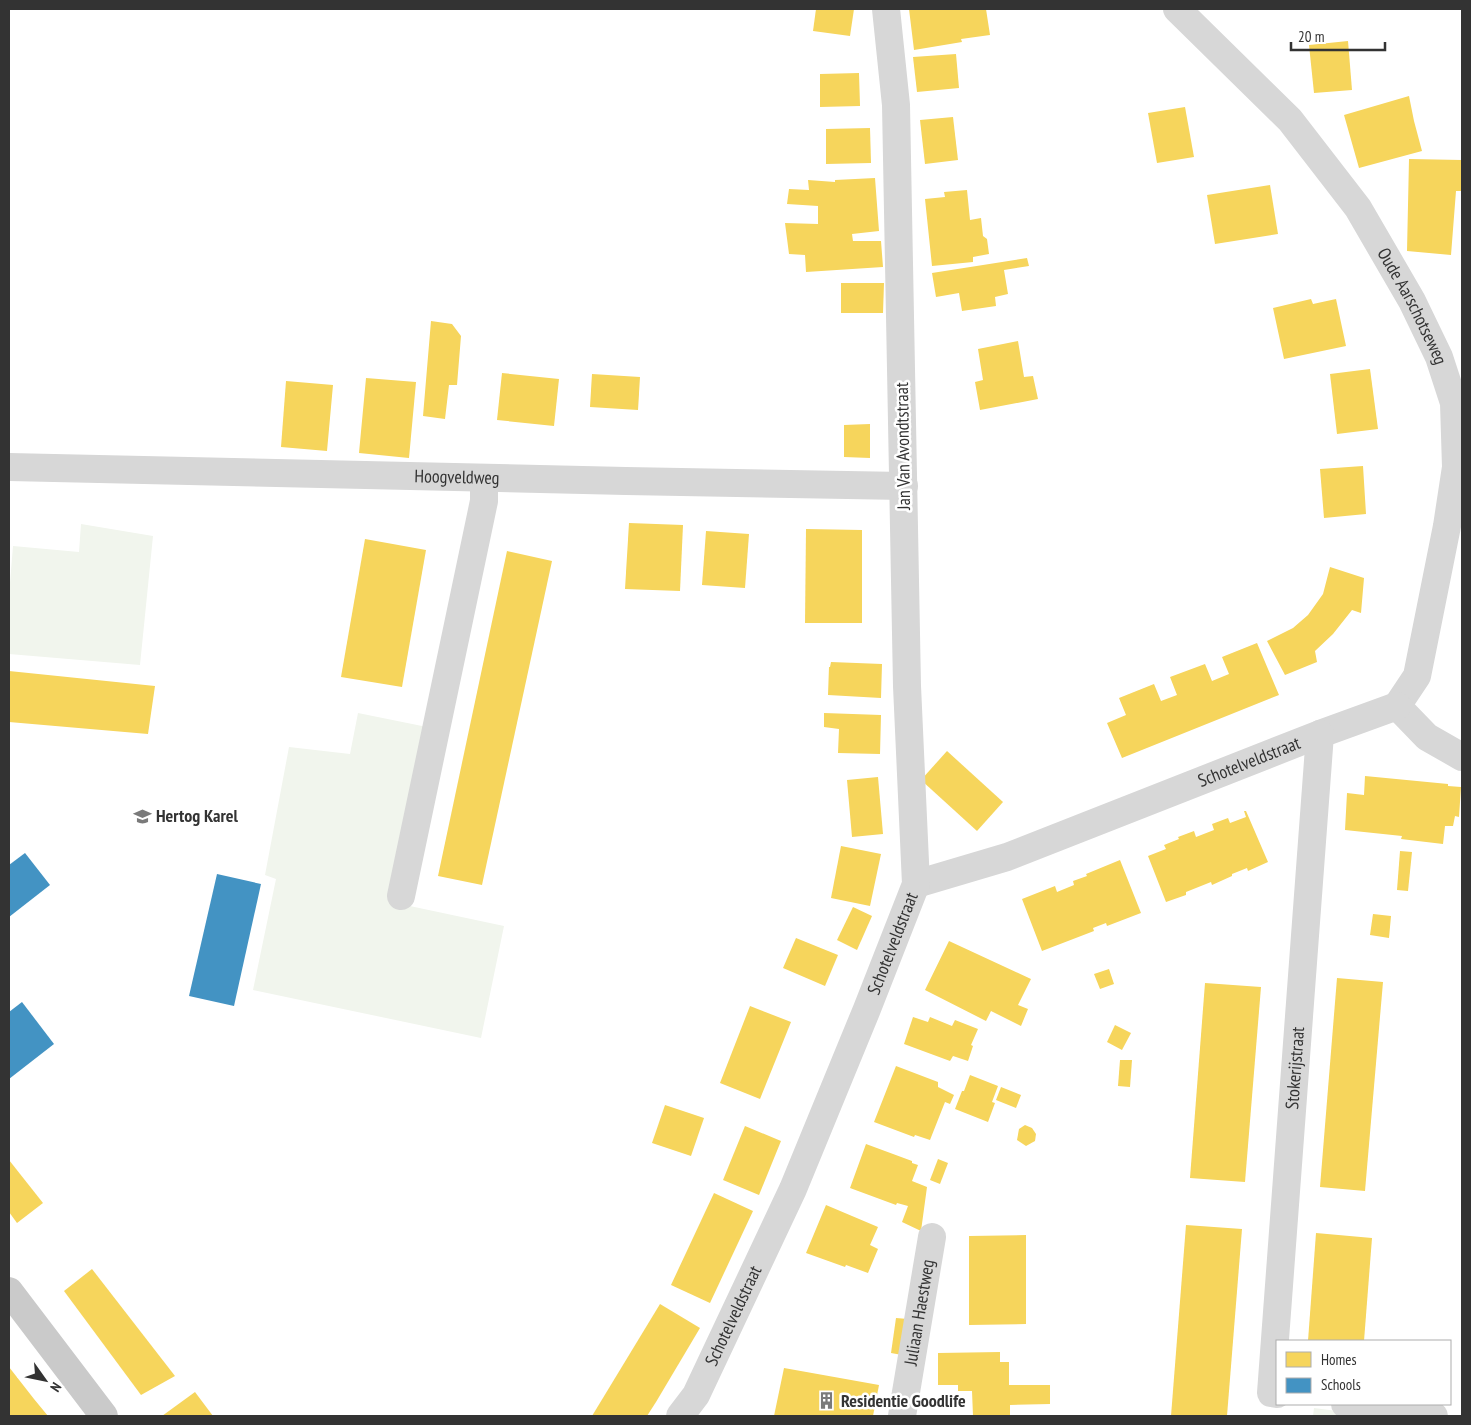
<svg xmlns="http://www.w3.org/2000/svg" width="1471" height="1425" font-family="'PT Sans Narrow',sans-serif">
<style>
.green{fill:#f1f5ed}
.homes{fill:#f6d55c}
.schools{fill:#4393c3}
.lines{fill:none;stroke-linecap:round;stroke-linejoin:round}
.minor{stroke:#d7d7d7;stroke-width:28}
.major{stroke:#cacaca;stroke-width:28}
.labels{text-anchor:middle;stroke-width:5;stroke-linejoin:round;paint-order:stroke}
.street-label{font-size:18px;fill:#333;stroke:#fff}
.poi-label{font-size:18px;font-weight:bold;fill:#333;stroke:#fff;text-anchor:start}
</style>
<rect width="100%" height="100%" fill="#fff"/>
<!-- green -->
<g class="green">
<path d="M81,524L153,536L140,665L9,654V595L13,546L79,552Z"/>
<path d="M358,713L427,727L391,902L504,926L481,1038L253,990L276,879L265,875L289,747L350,754Z"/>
<path d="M1314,1408L1375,1416H1313Z"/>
</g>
<!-- homes -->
<g class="homes">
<path d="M816,9H854L850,36L813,31Z"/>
<path d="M909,9H986L990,35L961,39L962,42L914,50Z"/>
<path d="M1348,41L1352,90L1314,93L1309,45Z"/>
<path d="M956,54L959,88L917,92L913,57Z"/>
<path d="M859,73L860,106L820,107V74Z"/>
<path d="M1409,96L1414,121L1422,151L1359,168L1344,115Z"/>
<path d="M1185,107L1194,157L1157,163L1148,113Z"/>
<path d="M953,117L958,160L925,164L920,120Z"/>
<path d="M870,128L871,163L826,164V129Z"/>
<path d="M1409,159L1462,160V191H1456L1451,255L1407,251Z"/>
<path d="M875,178L879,231L852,234L853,241H881L883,267L806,272L805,255L789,254L785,223L818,224V206L787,204L789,189L809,190L808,180L835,182V180Z"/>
<path d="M1270,185L1278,234L1215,244L1207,195Z"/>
<path d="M967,190L970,220L981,218L983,236L987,239L989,254L973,257V262L932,266L925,199L945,197L944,192Z"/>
<path d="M1027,258L1029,266L1004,270L1008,294L995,297L996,306L962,311L959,293L936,297L932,273Z"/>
<path d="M841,283H884L883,313H841Z"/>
<path d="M1311,299L1313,304L1336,299L1346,346L1284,359L1273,308Z"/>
<path d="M431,321L452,324L461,336L457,385H449L445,419L423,416Z"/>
<path d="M1018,341L1024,377L1033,376L1038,399L980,410L975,382L983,380L978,349Z"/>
<path d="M1370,369L1378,429L1337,434L1330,374Z"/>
<path d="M502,373L559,379L554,426L497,420Z"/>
<path d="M592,374L640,377L638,410L590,407Z"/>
<path d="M366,378L416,382L409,458L359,453Z"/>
<path d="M286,381L333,385L327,451L281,447Z"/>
<path d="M870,424V458L844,457V425Z"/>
<path d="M1363,466L1366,514L1324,518L1320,469Z"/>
<path d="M629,523L683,525L680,591L625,589Z"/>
<path d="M806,529L862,530V623H805Z"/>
<path d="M706,531L749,534L745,588L702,585Z"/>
<path d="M365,539L426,550L402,687L341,677Z"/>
<path d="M507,551L552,561L482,885L438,876Z"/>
<path d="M1330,567L1364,578L1361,613L1352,610L1333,634L1315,651L1317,662L1285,675L1267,641L1293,628L1308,615L1323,594Z"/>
<path d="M1257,643L1279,695L1122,758L1107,723L1126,715L1119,698L1154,684L1161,701L1177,695L1170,677L1205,664L1212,681L1229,674L1222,657Z"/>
<path d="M831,662L882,664L881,698L828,695L829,667H830Z"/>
<path d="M9,671L155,686L148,734L9,722Z"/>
<path d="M824,713L881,715L880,754L838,753L839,729L824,727Z"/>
<path d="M947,751L1003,802L977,831L921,780Z"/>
<path d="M1365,776L1448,784V786L1461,787L1459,817L1455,816L1453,826H1445L1443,844L1401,839L1402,836L1345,830L1347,793L1364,795Z"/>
<path d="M878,777L883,834L852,837L847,780Z"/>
<path d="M1244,811H1246L1268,862L1248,871L1247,868L1232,874V876L1212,885L1211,882L1186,892V895L1166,902L1148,856L1166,849L1164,845L1179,839L1178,837L1194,831L1196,837L1214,830L1212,824L1228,818L1230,823L1246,817Z"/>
<path d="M841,846L881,854L870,906L831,898Z"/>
<path d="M1400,851L1412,852L1408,891L1397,890Z"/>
<path d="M1120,860L1141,913L1107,926L1106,923L1093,928L1094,931L1042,951L1022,899L1055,886L1057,892L1074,885L1073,881L1087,876L1086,874Z"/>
<path d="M853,907L872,916L857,950L837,940Z"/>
<path d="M1373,914L1391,916L1389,938L1370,935Z"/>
<path d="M796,938L838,955L825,986L783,968Z"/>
<path d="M949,941L1031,979L1018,1005L1028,1009L1021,1026L991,1011L986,1021L925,990Z"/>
<path d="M1109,969L1114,984L1100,989L1094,974Z"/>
<path d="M1337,978L1383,982L1365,1191L1320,1187Z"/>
<path d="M1205,983L1261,987L1245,1182L1190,1178Z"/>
<path d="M750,1006L791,1022L760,1099L720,1083Z"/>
<path d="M913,1017L928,1022L930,1017L952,1026L955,1020L978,1029L971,1045L973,1046L968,1061L953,1056L950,1061L904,1044Z"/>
<path d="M1115,1025L1131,1033L1122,1050L1107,1042Z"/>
<path d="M1120,1060H1132L1130,1087L1118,1086Z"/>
<path d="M896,1066L938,1082V1087L954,1095L950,1104L945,1102L930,1140L915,1135L914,1137L874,1122Z"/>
<path d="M970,1075L998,1086L992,1102L995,1103L988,1122L955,1109L962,1091H964Z"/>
<path d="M1001,1087L1021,1095L1016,1108L996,1100Z"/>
<path d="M665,1105L704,1118L691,1156L652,1143Z"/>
<path d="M1025,1125L1032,1128L1036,1134L1035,1141L1026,1146L1017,1140L1019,1129Z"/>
<path d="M745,1126L781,1141L759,1195L723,1180Z"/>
<path d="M866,1144L912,1161V1163L918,1165L912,1181L927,1187L921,1231L902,1222L908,1206L897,1203L896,1205L850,1188Z"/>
<path d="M938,1159L948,1163L940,1184L930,1180Z"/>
<path d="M9,1160L43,1203L17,1223L9,1212Z"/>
<path d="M714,1193L753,1211L710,1303L671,1285Z"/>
<path d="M826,1205L878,1227L870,1245L878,1249L868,1273L846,1265L845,1267L806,1253Z"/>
<path d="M1186,1225L1242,1229L1227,1416H1171Z"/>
<path d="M1316,1233L1372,1238L1364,1341H1308Z"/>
<path d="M1026,1235V1324L969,1325V1236Z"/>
<path d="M92,1269L175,1376L141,1395L64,1291Z"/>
<path d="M660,1304L700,1328L656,1402L647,1416H592Z"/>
<path d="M896,1318L908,1319L902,1355L891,1353Z"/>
<path d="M1000,1352V1362H1009V1385H1050V1404L1010,1405V1416H973L972,1391H958V1385H938V1353Z"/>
<path d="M9,1367L34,1399L48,1416H9Z"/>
<path d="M784,1368L879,1385L873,1416H774Z"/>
<path d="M195,1392L213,1416H162Z"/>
</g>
<!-- schools -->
<g class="schools">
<path d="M25,853L50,885L9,917V865Z"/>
<path d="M217,874L261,884L234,1006L189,996Z"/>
<path d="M22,1002L54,1044L9,1079V1012Z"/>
</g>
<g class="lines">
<!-- minor -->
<g class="minor">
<path id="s1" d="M1177,9L1290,120L1358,208L1412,301L1439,357L1454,403L1456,467L1447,526L1417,676L1397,706"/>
<path id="s2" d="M9,467L626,481L904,486"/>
<path d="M1397,706L1427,737L1462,757"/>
<path id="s3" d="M916,884L1007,857L1320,734L1397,706"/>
<path d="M401,896L484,501V478"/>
<path id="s4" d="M1277,1394L1271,1393L1320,734"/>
<path d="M1345,1404L1434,1416"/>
<path id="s5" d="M680,1416L696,1395L793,1189L867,1009L916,884L907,686L896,105L886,9"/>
<path id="s6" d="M902,1416L932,1237"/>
</g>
<!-- major -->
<path class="major" d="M9,1291L104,1416"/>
</g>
<!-- icons -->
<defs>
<symbol id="school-bare" viewBox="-9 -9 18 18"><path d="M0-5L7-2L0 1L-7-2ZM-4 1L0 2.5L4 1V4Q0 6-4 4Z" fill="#7a7a7a" stroke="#fff" stroke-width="2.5" paint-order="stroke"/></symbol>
<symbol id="building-bare" viewBox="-9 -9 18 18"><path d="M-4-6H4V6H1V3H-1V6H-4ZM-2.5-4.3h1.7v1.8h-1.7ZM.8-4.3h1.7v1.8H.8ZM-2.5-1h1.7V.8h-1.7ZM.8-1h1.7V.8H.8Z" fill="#7a7a7a" stroke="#fff" stroke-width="2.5" paint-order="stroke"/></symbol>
</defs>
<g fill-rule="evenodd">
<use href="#school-bare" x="130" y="804" width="25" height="25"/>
<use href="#building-bare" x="814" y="1388" width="25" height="25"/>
</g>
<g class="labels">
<!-- street labels -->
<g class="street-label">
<text dy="6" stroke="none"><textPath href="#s1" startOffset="382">Oude Aarschotseweg</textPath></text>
<text transform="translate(903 446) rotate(-91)" y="6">Jan Van Avondtstraat</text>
<text dy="6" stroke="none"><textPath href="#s2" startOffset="448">Hoogveldweg</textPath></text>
<text dy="6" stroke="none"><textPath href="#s3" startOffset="355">Schotelveldstraat</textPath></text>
<text dy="6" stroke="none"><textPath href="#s5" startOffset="519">Schotelveldstraat</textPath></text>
<text dy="6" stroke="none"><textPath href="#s4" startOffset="332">Stokerijstraat</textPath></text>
<text dy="6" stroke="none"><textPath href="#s6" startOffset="105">Juliaan Haestweg</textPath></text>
<text dy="6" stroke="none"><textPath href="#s5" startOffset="114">Schotelveldstraat</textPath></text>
</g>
<!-- poi labels -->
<g class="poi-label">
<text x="156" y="822">Hertog Karel</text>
<text x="841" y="1407">Residentie Goodlife</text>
</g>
</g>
<!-- border -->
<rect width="1471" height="1425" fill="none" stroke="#333333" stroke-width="20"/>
<!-- legend -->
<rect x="1276" y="1340" width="175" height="65" fill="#ffffff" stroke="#adadad"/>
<rect x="1286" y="1352" width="25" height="15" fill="#f6d55c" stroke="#adadad"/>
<text x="1321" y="1365" font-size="15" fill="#333333">Homes</text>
<rect x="1286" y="1378" width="25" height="15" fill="#4393c3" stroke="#adadad"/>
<text x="1321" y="1390" font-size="15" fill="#333333">Schools</text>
<!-- north arrow -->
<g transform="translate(45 1380) rotate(123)" stroke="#ffffff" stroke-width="4" paint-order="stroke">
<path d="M0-4L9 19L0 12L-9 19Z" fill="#333333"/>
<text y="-8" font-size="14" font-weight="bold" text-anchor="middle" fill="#333333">N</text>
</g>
<!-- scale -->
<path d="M1291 42v8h94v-8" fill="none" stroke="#333333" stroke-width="2.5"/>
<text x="1298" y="42" font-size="15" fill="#333333" stroke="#ffffff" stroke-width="4" paint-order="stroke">20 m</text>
</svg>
